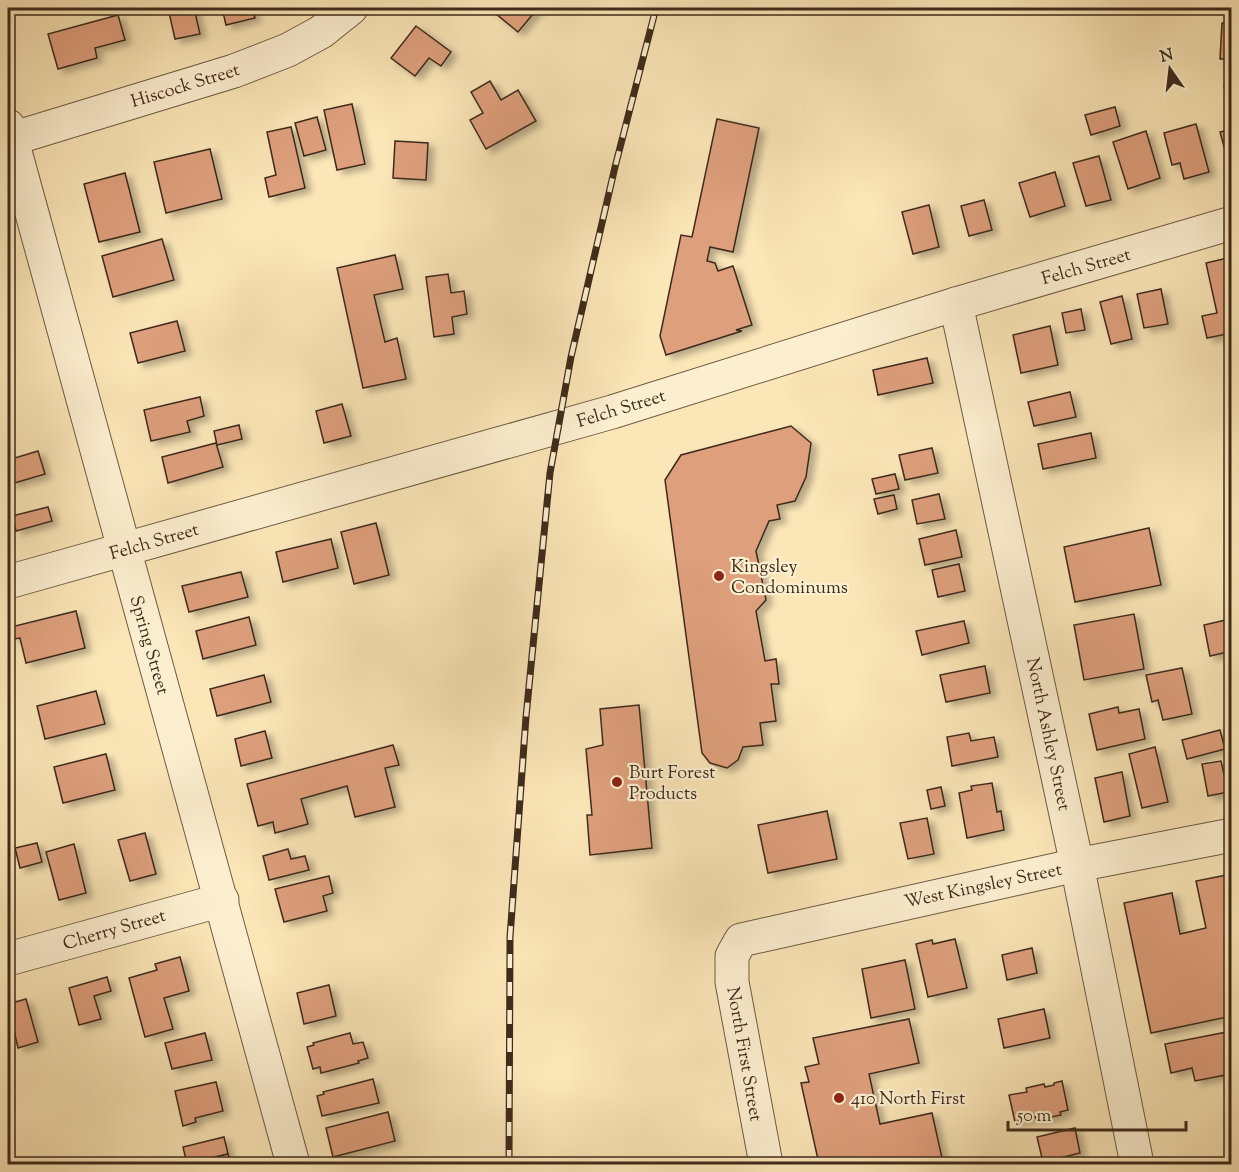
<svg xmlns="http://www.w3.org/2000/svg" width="1239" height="1172" font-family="'Sorts Mill Goudy',serif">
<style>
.building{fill:#de9f7c;stroke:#3e2b1b;stroke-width:1.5;filter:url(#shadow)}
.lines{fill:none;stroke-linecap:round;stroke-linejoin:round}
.minor-casing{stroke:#6d5a42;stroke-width:35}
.minor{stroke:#fcefd0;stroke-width:33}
.rail-casing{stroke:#3e2b1b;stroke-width:7}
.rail{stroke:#fcefd0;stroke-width:4.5;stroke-dasharray:14;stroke-linecap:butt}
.poi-dot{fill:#8f2418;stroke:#fcefd0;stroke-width:2}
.labels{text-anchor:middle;stroke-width:4.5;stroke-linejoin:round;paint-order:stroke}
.street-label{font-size:18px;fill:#3e2b1b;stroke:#fcefd0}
.poi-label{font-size:18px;fill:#3e2b1b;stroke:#fcefd0;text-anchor:start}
</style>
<defs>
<filter id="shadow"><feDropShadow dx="6" dy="4" stdDeviation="3" flood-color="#0004"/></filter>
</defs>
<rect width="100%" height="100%" fill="#fbe6b7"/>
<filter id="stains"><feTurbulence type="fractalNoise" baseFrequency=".00333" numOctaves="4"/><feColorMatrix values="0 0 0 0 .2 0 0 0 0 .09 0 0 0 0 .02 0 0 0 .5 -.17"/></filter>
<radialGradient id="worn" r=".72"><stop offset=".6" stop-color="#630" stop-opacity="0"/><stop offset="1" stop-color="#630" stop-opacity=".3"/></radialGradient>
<!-- building -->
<g class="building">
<path d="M168,8H194L200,34L175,39Z"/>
<path d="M222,8H252L255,18L226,25Z"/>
<path d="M489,8H538L518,32Z"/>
<path d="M118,15L125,40L95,48L97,58L58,69L48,34Z"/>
<path d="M1222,23L1232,24V59H1220Z"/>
<path d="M416,26L451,52L441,66L429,58L415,76L391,58Z"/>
<path d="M490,81L501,100L518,90L536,121L486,149L470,120L483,113L471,92Z"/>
<path d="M1232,83V112H1230L1224,85Z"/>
<path d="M352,104L365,164L337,170L324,110Z"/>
<path d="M1115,107L1120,126L1091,135L1085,115Z"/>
<path d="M317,117L326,150L304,156L295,123Z"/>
<path d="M717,119L759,128L733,252L710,247L707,261L715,263L718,271L733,266L752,325L736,330L742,331L666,355L660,336L681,235L692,237Z"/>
<path d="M1196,124L1209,172L1184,179L1180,163L1172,165L1164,133Z"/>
<path d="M291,127L305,188L269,197L265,178L276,175L267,132Z"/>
<path d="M1232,129V172H1231L1220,132Z"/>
<path d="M1146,131L1160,178L1128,189L1113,142Z"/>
<path d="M395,141L428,143L426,180L393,178Z"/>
<path d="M210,149L222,199L166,213L154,162Z"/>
<path d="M1099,156L1111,200L1086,206L1073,163Z"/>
<path d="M1055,172L1065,206L1030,217L1019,183Z"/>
<path d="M125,173L140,232L99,242L84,184Z"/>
<path d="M984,200L992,230L969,236L961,206Z"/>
<path d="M929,205L939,247L913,254L902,212Z"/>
<path d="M162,239L174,280L113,297L102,256Z"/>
<path d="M395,255L403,289L374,295L385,342L397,338L406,379L363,388L337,268Z"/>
<path d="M1232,257V333L1207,338L1202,316L1217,313L1206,263Z"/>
<path d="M448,274L451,293L464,291L467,314L452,317L454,334L434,337L426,277Z"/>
<path d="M1161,289L1168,324L1144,328L1137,294Z"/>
<path d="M1122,296L1132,339L1111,344L1100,302Z"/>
<path d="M1081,309L1085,330L1066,333L1062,313Z"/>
<path d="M177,321L185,351L138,363L130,333Z"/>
<path d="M1050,326L1058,365L1021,373L1013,335Z"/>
<path d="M927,358L933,383L878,395L873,370Z"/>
<path d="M1070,392L1076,417L1034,426L1028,402Z"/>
<path d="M200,397L204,416L187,421L190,432L151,441L144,410Z"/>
<path d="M342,404L351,436L324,443L316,411Z"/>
<path d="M239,425L242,439L217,445L214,431Z"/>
<path d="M791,426L811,443L806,477L795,501L777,505L780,519L769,521L756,551L766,600L756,611L765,661L776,659L779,684H771L776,721L760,723L763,745L743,747L738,760L727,768L710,763L702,753L665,480L681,455Z"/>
<path d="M1091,433L1096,458L1043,469L1038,444Z"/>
<path d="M216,443L223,467L168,483L162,457Z"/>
<path d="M932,448L938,473L905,480L899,455Z"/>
<path d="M38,451L45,474L11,484L8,472V460Z"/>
<path d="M895,474L899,489L876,494L872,479Z"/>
<path d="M939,494L945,519L917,524L912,500Z"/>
<path d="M894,495L897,509L878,514L874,499Z"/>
<path d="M48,507L52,521L16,531L12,516Z"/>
<path d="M376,523L389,575L354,584L341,532Z"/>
<path d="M1149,528L1161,585L1075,602L1064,547Z"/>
<path d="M956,530L962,557L925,565L919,539Z"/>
<path d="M331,539L338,568L283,582L276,552Z"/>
<path d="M959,564L965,591L938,597L932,570Z"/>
<path d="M241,572L248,597L189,612L182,586Z"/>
<path d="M76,611L85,648L26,663L20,638L14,639L11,627Z"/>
<path d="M1134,614L1144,669L1084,680L1074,625Z"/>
<path d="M249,617L256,645L203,659L196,631Z"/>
<path d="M1230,619L1232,651L1210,656L1204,625Z"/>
<path d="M964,621L969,643L922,655L916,631Z"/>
<path d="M985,666L990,693L946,702L940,675Z"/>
<path d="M1182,668L1192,714L1163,720L1158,700L1152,702L1146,675Z"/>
<path d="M264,675L271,702L217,716L210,689Z"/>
<path d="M96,691L105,724L45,739L37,706Z"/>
<path d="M639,705L652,848L590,855L587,815H592L586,749L603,745L600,709Z"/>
<path d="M1118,707L1119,713L1139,709L1145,739L1097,750L1089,714Z"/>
<path d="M1220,730L1225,749L1187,759L1182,740Z"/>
<path d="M265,731L272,758L241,766L235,739Z"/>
<path d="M969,733L971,741L994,737L998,757L952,766L947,737Z"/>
<path d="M393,745L399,765L385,768L395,807L355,817L347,786L301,799L308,824L275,833L273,822L258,826L247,784Z"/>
<path d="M1155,747L1168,802L1142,808L1129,754Z"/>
<path d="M106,754L115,790L63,803L54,767Z"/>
<path d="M1221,761L1228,792L1208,796L1202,764Z"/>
<path d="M1122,772L1130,816L1104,822L1095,778Z"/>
<path d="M992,783L997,812L1001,811L1004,830L967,838L959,793L972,790L971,786Z"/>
<path d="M941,787L945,806L931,809L927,790Z"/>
<path d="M827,811L837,859L768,873L758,825Z"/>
<path d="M927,818L934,854L908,859L900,823Z"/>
<path d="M145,833L156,874L130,881L118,840Z"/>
<path d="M37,843L42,862L20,868L15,848Z"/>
<path d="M74,844L86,893L59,900L46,852Z"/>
<path d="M288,849L291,859L305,856L309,870L269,880L263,856Z"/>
<path d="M1232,874V1016L1151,1033L1124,903L1172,893L1180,934L1206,928L1196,881Z"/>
<path d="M329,876L333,893L323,896L327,911L284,922L275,889Z"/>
<path d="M955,939L967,988L928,997L916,944L932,940L933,944Z"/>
<path d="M1032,948L1037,973L1007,980L1002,955Z"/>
<path d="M180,957L189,991L164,998L173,1029L145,1037L129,978L157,970L155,964Z"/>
<path d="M905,960L915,1009L871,1018L862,969Z"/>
<path d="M107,977L111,991L94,996L101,1019L79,1025L69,988Z"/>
<path d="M329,985L336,1016L304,1024L297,993Z"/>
<path d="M26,999L38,1042L18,1048L8,1004Z"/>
<path d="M1044,1009L1050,1038L1004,1048L998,1019Z"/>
<path d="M909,1019L919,1063L869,1074L880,1124L932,1113L942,1158L913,1164H819L801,1083L809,1082L805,1067L819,1064L813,1038Z"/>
<path d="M1232,1031V1081H1227L1226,1075L1195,1081L1192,1068L1171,1073L1165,1044Z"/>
<path d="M205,1033L212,1060L172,1069L165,1043Z"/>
<path d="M350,1033L353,1044L363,1042L368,1058L358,1061L359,1063L321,1073L320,1067L313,1069L307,1047L314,1045L313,1043Z"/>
<path d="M373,1079L379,1103L322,1116L317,1096L324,1094L323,1092Z"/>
<path d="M1062,1081L1068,1110L1060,1112L1061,1115L1036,1120V1117L1015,1122L1009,1095L1027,1092L1026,1088L1044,1084L1045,1087L1054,1085V1083Z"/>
<path d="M216,1082L223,1111L195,1118L196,1122L183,1126L175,1091Z"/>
<path d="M388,1112L395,1141L333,1157L326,1128Z"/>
<path d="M1075,1128L1080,1153L1043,1162L1037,1137Z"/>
<path d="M224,1137L228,1154L187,1164L183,1147Z"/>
<path d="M228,1154L231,1164H187Z"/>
</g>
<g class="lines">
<defs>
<g id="minor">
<path d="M8,126L293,1164"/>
<path d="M8,140L234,71L288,50L321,32L351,8"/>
<path d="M956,304L1077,865L1137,1164"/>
<path d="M8,582L612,412L956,304L1232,223"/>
<path d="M8,959L222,900"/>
<path d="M766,1164L732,982V956L741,940L1077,865L1232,835"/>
</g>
</defs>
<!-- minor casing -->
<use href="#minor" class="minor-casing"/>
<!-- minor -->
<use href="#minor" class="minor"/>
<defs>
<path id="rail" d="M509,1164L510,937L526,717L550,473L571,357L615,167L656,8"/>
</defs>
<!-- rail casing -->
<use href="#rail" class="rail-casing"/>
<!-- rail -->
<use href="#rail" class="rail"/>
</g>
<!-- markers -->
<g class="poi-dot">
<circle cx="719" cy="576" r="6"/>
<circle cx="617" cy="782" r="6"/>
<circle cx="839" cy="1098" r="6"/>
</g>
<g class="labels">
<!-- street labels -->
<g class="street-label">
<text transform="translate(185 85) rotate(-17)" y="6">Hiscock Street</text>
<text transform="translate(1086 266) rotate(-16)" y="6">Felch Street</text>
<text transform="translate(621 408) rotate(-17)" y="6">Felch Street</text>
<text transform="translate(154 541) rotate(-16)" y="6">Felch Street</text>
<text transform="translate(150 645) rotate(74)" y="6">Spring Street</text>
<text transform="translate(1049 734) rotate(78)" y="6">North Ashley Street</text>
<text transform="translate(983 885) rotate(-12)" y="6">West Kingsley Street</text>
<text transform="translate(114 929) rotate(-16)" y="6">Cherry Street</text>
<text transform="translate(745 1054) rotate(80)" y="6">North First Street</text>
</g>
<!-- poi labels -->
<g class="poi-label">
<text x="731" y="572">Kingsley<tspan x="731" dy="21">Condominums</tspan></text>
<text x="629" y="778">Burt Forest<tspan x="629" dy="21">Products</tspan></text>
<text x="851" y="1104">410 North First</text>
</g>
</g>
<!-- margin -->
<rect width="1239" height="1172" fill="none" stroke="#fbe6b7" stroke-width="30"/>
<rect x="9" y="9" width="1221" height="1154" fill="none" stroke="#3e2b1b" stroke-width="3"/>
<rect x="15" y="15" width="1209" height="1142" fill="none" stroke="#3e2b1b" stroke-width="1.5"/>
<!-- north arrow -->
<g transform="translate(1170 69) rotate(346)" stroke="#fcefd0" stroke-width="4.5" paint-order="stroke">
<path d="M0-4.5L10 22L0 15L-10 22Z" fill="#3e2b1b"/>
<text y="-9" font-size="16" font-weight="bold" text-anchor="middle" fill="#3e2b1b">N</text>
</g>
<!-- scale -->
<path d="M1008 1121v9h178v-9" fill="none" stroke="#3e2b1b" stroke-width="3"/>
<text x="1017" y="1121" font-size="18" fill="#3e2b1b" stroke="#fcefd0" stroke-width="4.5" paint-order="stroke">50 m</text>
<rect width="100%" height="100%" filter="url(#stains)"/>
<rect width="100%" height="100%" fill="url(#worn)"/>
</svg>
